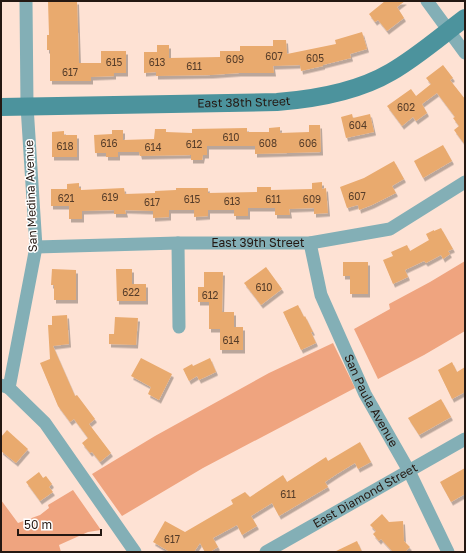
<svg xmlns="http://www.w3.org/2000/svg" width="466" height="553" font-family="'Golos Text',sans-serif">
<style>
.green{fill:#efa47f}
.building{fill:#e9aa6e;filter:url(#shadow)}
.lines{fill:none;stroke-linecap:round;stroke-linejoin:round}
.street{stroke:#83afb6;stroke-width:13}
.secondary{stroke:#4c939d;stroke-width:18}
.labels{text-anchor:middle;stroke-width:3;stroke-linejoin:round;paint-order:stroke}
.number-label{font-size:10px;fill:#553c29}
.street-label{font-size:12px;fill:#241812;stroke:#fff}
</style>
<defs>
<filter id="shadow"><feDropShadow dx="2" dy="3.5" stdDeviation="0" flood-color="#0004"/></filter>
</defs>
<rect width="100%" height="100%" fill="#fee2d4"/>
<!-- green -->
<g class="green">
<path d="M465,261V331L424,355L378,379L354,329L390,309L389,304L430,282Z"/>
<path d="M333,343L355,388L203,468L122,516L92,474L155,436L269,373Z"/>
<path d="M73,490L101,530L88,532L59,545L61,552H1V500L18,523L40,515L49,508L48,505Z"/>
</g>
<!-- building -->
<g class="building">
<path d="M48,1H77L79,63H101V51H126V73H114V76L91,77V81H50V50H47V35H49Z"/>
<path d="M385,1H405L397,7L404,18L387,31L378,20L375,22L369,14Z"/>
<path d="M362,32L367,49L350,54L351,58L323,65V66L301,71L300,65L273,66L274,73H239L211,75L156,76V72L144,73V52H157V45H169V58L220,57V51H240V46H273V40H286L287,54L336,44L335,40Z"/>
<path d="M443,65L453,78L450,80L465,99V145L454,130L459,126L453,118L455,117L437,93L422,104L427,113L416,121L413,117L402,126L387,106L411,89L416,96L431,84L426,78Z"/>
<path d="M352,114L353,118L370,114L374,132L346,138L341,117Z"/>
<path d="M309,125H320L321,152L255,154V146H207V155H203L202,160H191V155L140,156L139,152H118V157H106V153H95L94,135L112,134V130H123V140L154,139L155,129H166V132L192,133V129L247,128V132H269V128L280,127V133L309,132Z"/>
<path d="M64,131V135H77V157H52V132Z"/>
<path d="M443,145L452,161L423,178L414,161Z"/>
<path d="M394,161L404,179L392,186L396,193L372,205L359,210L358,205L347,208L340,187L364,178Z"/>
<path d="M322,182V189L326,188L328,213L314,214V208L289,209L290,215H275V208H248V216H234V210H208V216L194,217V210H169V217L153,218V211L125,210L126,214H114V210L82,211V219H69V206H51V189H67V184L79,183V188H81V190L124,188L125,194L155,193V191L176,190V188H208V193L257,192V187H271V190L312,189V183Z"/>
<path d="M441,228L453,249L448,251L450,254L443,259L441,255L426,263L424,261L405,270L408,277L393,284L383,260L393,256L391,252L407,245L410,251L429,240L426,234L434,230V231Z"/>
<path d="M343,262H368V294H350V276H343Z"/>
<path d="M266,267L282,289L261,305L244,283Z"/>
<path d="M52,269L76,270V300H54V285H51Z"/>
<path d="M116,269H132V284H146V301H117Z"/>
<path d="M204,272H223L222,312H234V327H243V350H220V329H209V302H198V287H204Z"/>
<path d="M298,305L304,317L305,316L313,332H311L316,343L301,350L283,312Z"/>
<path d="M67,315L69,344L53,346L75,396L77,395L95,419L89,424L111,453L100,462L92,452L90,453L82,443L88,438L74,419L70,422L58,406L40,363L50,359L48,325H52V316Z"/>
<path d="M115,317L138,318L136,345L109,344V334H114Z"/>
<path d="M141,358L172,374L159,400L148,394L151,387L131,376Z"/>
<path d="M210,358L216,372L199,380L197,376L189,381L183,369L192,364L193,366Z"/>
<path d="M452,362L457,372L465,367V392L452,399L438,370Z"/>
<path d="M441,399L451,417L419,435L408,418Z"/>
<path d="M7,430L28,449L16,463L1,451V437Z"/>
<path d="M360,442L371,462L358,469L355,463L337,474L325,482L328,487L279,516L272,503L251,516L257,526L242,535L237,525L213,538L218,547L210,552H205L200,543L194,552H170L153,542L165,521L185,532L233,504L231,500L245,492L250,497L283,475L287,482L326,457L328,461Z"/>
<path d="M465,468V494L451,502L440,482Z"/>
<path d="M39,472L43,478L46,476L52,484L49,487L53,492L40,501L26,482Z"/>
<path d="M382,514L389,522L403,521L404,541L410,547L405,552H393L381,539L379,541L373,534L376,531L370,525Z"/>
<path d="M357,541L362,552H334Z"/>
</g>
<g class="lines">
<!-- street -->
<g class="street">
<path d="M427,1L465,53"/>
<path d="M178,243L179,327"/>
<path id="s1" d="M310,243L321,295L365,394L409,471L448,552"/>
<path id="s2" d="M36,247L178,243H310L390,229L465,182"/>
<path d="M1,385L9,388L45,423L135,552"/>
<path d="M9,388L36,247L27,106L26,1"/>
<path id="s3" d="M266,552L465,439"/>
</g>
<!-- secondary -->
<path class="secondary" id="s4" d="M1,107L277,102C316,99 357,92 391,72C417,57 441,36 465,18"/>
</g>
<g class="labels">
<!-- number labels -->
<g class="number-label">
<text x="274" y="60">607</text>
<text x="315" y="62">605</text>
<text x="235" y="63">609</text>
<text x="114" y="66">615</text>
<text x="157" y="66">613</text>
<text x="194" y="70">611</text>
<text x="70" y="76">617</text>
<text x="406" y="111">602</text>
<text x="358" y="129">604</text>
<text x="231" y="141">610</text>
<text x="109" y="147">616</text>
<text x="268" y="147">608</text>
<text x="308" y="147">606</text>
<text x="194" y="148">612</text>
<text x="65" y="150">618</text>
<text x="153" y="151">614</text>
<text x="357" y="200">607</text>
<text x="110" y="201">619</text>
<text x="66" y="202">621</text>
<text x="192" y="203">615</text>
<text x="273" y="203">611</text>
<text x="312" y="203">609</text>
<text x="232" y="205">613</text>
<text x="152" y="206">617</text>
<text x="264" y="291">610</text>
<text x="131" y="296">622</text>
<text x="210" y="299">612</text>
<text x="231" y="344">614</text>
<text x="288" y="498">611</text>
<text x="172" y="543">617</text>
</g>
<!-- street labels -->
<g class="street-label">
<text dy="4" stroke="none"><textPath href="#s4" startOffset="243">East 38th Street</textPath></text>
<text transform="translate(31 196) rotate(-92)" y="4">San Medina Avenue</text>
<text dy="4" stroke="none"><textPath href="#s2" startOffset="222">East 39th Street</textPath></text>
<text dy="4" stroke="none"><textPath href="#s1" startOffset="170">San Paula Avenue</textPath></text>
<text dy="4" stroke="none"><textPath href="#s3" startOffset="114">East Diamond Street</textPath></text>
</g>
</g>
<!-- border -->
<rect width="466" height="553" fill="none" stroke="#241812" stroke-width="4"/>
<!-- scale -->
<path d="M18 529v6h83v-6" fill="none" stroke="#241812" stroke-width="2"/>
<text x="24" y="529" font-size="12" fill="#241812" stroke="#ffffff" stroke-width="3" paint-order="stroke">50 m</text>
</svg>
